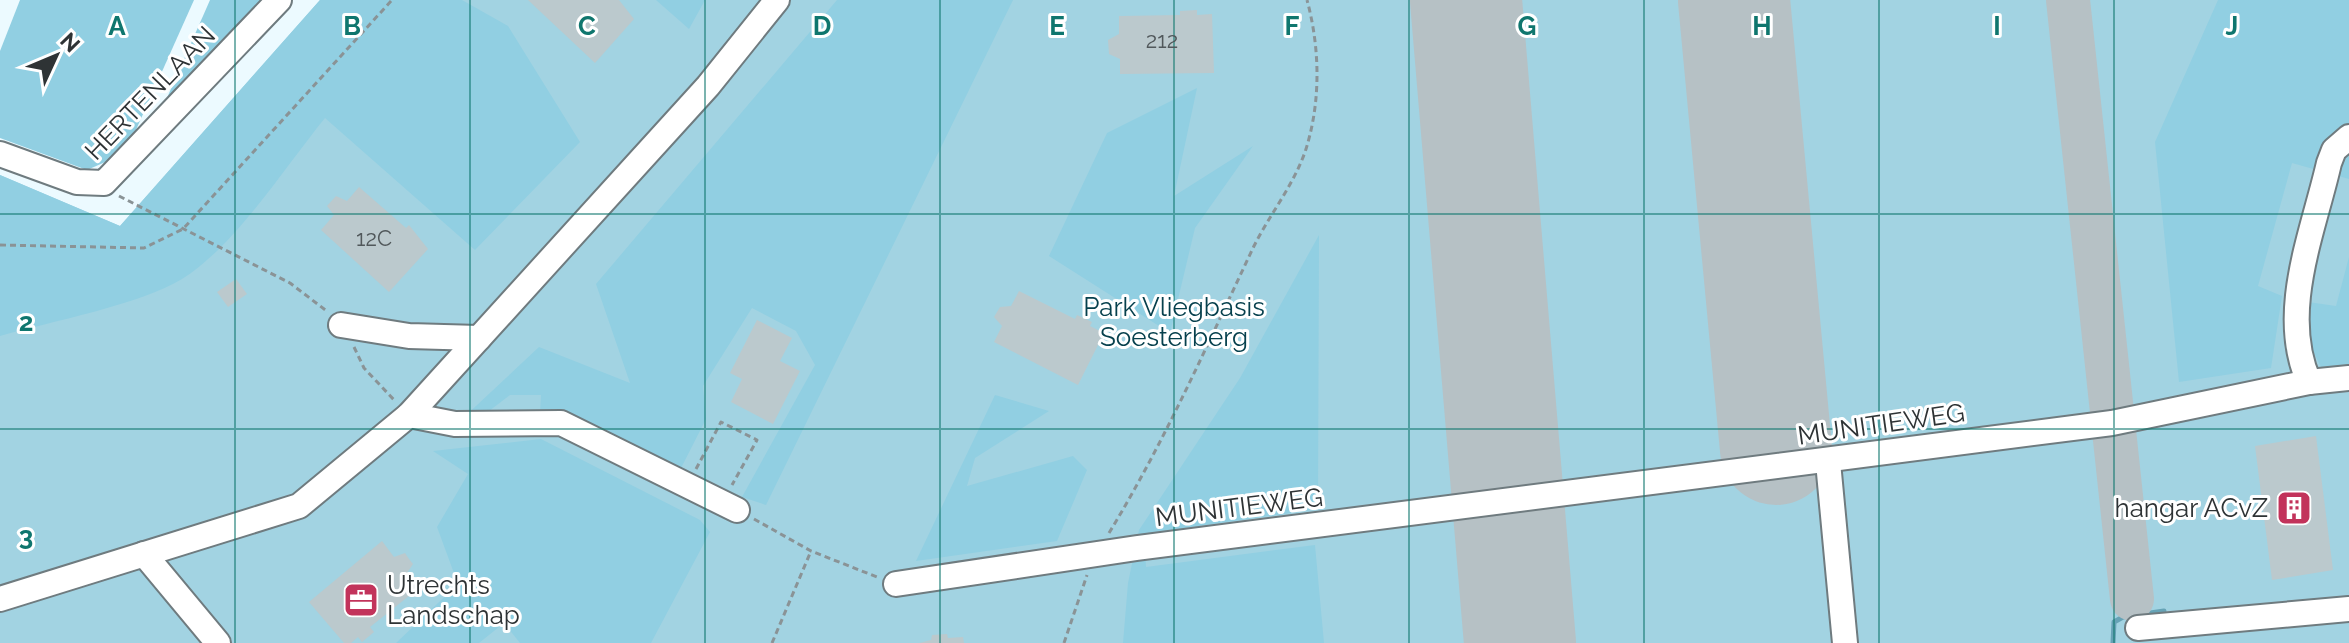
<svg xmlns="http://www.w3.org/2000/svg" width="2349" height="643" font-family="Raleway,sans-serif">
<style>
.green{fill:#a2d3e2}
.forest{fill:#91cfe2}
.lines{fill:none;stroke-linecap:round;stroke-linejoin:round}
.stream{stroke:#66a3b6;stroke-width:5}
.taxiway{stroke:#b6c1c5;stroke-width:44}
.runway{stroke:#b6c1c5;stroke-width:112}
.building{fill:#bbc9cd}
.minor-casing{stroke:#6f7b7f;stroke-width:28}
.path{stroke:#8a9396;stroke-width:3;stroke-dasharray:6 4;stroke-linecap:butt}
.minor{stroke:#fff;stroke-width:24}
.grid{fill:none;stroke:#0f766e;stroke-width:2;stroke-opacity:0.55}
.labels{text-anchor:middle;stroke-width:6;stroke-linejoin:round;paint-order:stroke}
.number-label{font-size:22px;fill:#51585b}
.street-label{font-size:26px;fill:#2e3335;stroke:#fff}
.park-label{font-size:26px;fill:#06404d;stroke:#fff}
.poi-label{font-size:26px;fill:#2e3335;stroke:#fff;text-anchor:end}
.grid-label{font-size:26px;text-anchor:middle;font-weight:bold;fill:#0f766e;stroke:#fff;stroke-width:6;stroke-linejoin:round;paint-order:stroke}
</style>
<rect width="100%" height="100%" fill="#ecfaff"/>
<!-- green -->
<path class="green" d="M320,0H2349V643H0V175L120,226Z"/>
<!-- forest -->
<g class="forest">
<path d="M20,0H194L135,132L119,156L87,170L0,138V51Z"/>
<path d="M210,0H264L163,107Z"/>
<path d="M320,0H462L508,26L580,142L475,250L325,118C285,167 235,246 182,279C142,304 49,322 0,336V175L120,226Z"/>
<path d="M656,0H705L689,29Z"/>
<path d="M837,0H1013L766,505L742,497L815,365L796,331L752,308L703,386L706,419L680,470L540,414L541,395H510L476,421L461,420L539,347L630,383L596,284Z"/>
<path d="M2218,0H2349V179L2292,163L2258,286L2282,296L2271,368L2179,382L2155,142Z"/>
<path d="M1197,88L1174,196L1253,146L1195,228L1170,333L1049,256L1107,133Z"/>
<path d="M1319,235L1318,509L1144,534L1146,567L1315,545L1324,643H1123L1128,583L1139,530L1240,378Z"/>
<path d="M2349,257V364L2321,367L2303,331L2308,302L2336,306Z"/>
<path d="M995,395L1049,411L975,458L967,486L1073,456L1087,470L1057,541L916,561Z"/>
<path d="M541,439L700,520L710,532L651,643H520L504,623L479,643H396L458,584L437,527L468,474L433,451Z"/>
</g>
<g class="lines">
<!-- stream -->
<path class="stream" d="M2113,643L2114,622L2123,617L2164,611"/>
<!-- taxiway -->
<path class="taxiway" d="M2068,0L2132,599"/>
<!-- runway -->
<g class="runway">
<path d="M1466,0L1520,643"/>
<path d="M1734,0L1776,449"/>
</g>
</g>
<!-- building -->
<g class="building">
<path d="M528,0H619L634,19L595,63Z"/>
<path d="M1197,10V15L1212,14L1214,73L1120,74V59L1109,54L1108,40L1119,34V16L1180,15V11Z"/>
<path d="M359,187L406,228L409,225L428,249L389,292L321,230L334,215L327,206L336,196L347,201Z"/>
<path d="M236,279L247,294L228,307L217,292Z"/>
<path d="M1019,291L1075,319L1077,315L1092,322L1090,326L1104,333L1078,385L994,342L1002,326L994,317L1000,307L1011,306Z"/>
<path d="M757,320L792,338L780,361L800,371L773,424L731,402L742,379L730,373Z"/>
<path d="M2316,436L2333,570L2272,580L2255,446Z"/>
<path d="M382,541L394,557L405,553L409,559L413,564L407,573L419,588L370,627L374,632L362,642L358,637L351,643H344L309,602Z"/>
<path d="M947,634L948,638L963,637L964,643H919L931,640L932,635Z"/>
</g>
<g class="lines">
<defs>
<g id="minor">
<path d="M0,154L77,182L104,183L279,0"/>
<path d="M341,325L409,336L479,338"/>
<path d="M2309,382C2278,313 2313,233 2329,163L2334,150L2349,137"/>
<path d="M409,415L455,424L561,423L737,510"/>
<path d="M1828,462L1845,643"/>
<path d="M144,554L218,643"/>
<path d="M896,584L1137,548L2112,423L2309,382L2349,378"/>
<path d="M0,599L299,506L409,415L708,86L777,0"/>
<path d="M2138,628L2349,609"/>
</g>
</defs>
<!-- minor casing -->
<use href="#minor" class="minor-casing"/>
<!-- path -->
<g class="path">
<path d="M119,196L290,283L328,312"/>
<path d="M0,245L144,248L183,229L392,0"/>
<path d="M354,347L364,368L395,401"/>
<path d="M696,469L721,422L757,440L732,485"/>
<path d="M754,519L811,551L877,577"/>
<path d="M1109,533C1165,441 1208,343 1254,246C1270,214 1295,183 1306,149C1321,101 1320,48 1307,0"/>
<path d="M772,643L811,551"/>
<path d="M1064,643L1087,575"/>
</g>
<!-- minor -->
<use href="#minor" class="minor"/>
</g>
<!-- grid -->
<path class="grid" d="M235,0V643M470,0V643M705,0V643M940,0V643M1174,0V643M1409,0V643M1644,0V643M1879,0V643M2114,0V643M0,214H2349M0,429H2349"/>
<!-- icons -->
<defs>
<symbol id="building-square" viewBox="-11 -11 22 22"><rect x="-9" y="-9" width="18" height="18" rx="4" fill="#c2335b" stroke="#fff"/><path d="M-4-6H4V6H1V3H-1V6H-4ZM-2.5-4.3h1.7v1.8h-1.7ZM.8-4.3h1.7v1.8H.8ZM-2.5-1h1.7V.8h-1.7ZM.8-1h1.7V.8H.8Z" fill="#fff"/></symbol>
<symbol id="office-square" viewBox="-11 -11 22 22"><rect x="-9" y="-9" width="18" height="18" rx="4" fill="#c2335b" stroke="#fff"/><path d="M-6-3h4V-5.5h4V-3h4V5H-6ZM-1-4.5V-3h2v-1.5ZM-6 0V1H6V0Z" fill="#fff"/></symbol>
</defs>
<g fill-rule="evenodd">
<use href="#building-square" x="2274" y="488" width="40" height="40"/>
<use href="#office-square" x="341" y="580" width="40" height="40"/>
</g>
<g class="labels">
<!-- number labels -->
<g class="number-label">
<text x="1162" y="48">212</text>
<text x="374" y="246">12C</text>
</g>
<!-- street labels -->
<g class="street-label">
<text transform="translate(150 93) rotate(-46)" y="9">HERTENLAAN</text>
<text transform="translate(1881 424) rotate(-8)" y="9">MUNITIEWEG</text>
<text transform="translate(1239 507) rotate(-7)" y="9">MUNITIEWEG</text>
</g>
<!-- park labels -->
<g class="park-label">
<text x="1174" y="316">Park Vliegbasis<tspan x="1174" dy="30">Soesterberg</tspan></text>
</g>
<!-- poi labels -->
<g class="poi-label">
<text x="2268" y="517">hangar ACvZ</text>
<text x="387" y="594" text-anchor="start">Utrechts<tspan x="387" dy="30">Landschap</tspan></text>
</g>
</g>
<g class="grid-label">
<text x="117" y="35">A</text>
<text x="352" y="35">B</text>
<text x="587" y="35">C</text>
<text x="822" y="35">D</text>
<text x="1057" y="35">E</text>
<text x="1292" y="35">F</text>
<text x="1527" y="35">G</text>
<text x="1762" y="35">H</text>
<text x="1997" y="35">I</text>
<text x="2232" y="35">J</text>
<text x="26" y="331">2</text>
<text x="26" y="545">3</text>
</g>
<!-- north arrow -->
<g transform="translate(56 56) rotate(46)" stroke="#ffffff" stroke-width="6" paint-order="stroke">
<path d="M0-6L14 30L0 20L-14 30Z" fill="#2e3335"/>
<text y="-12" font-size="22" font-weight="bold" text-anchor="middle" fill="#2e3335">N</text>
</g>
</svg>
